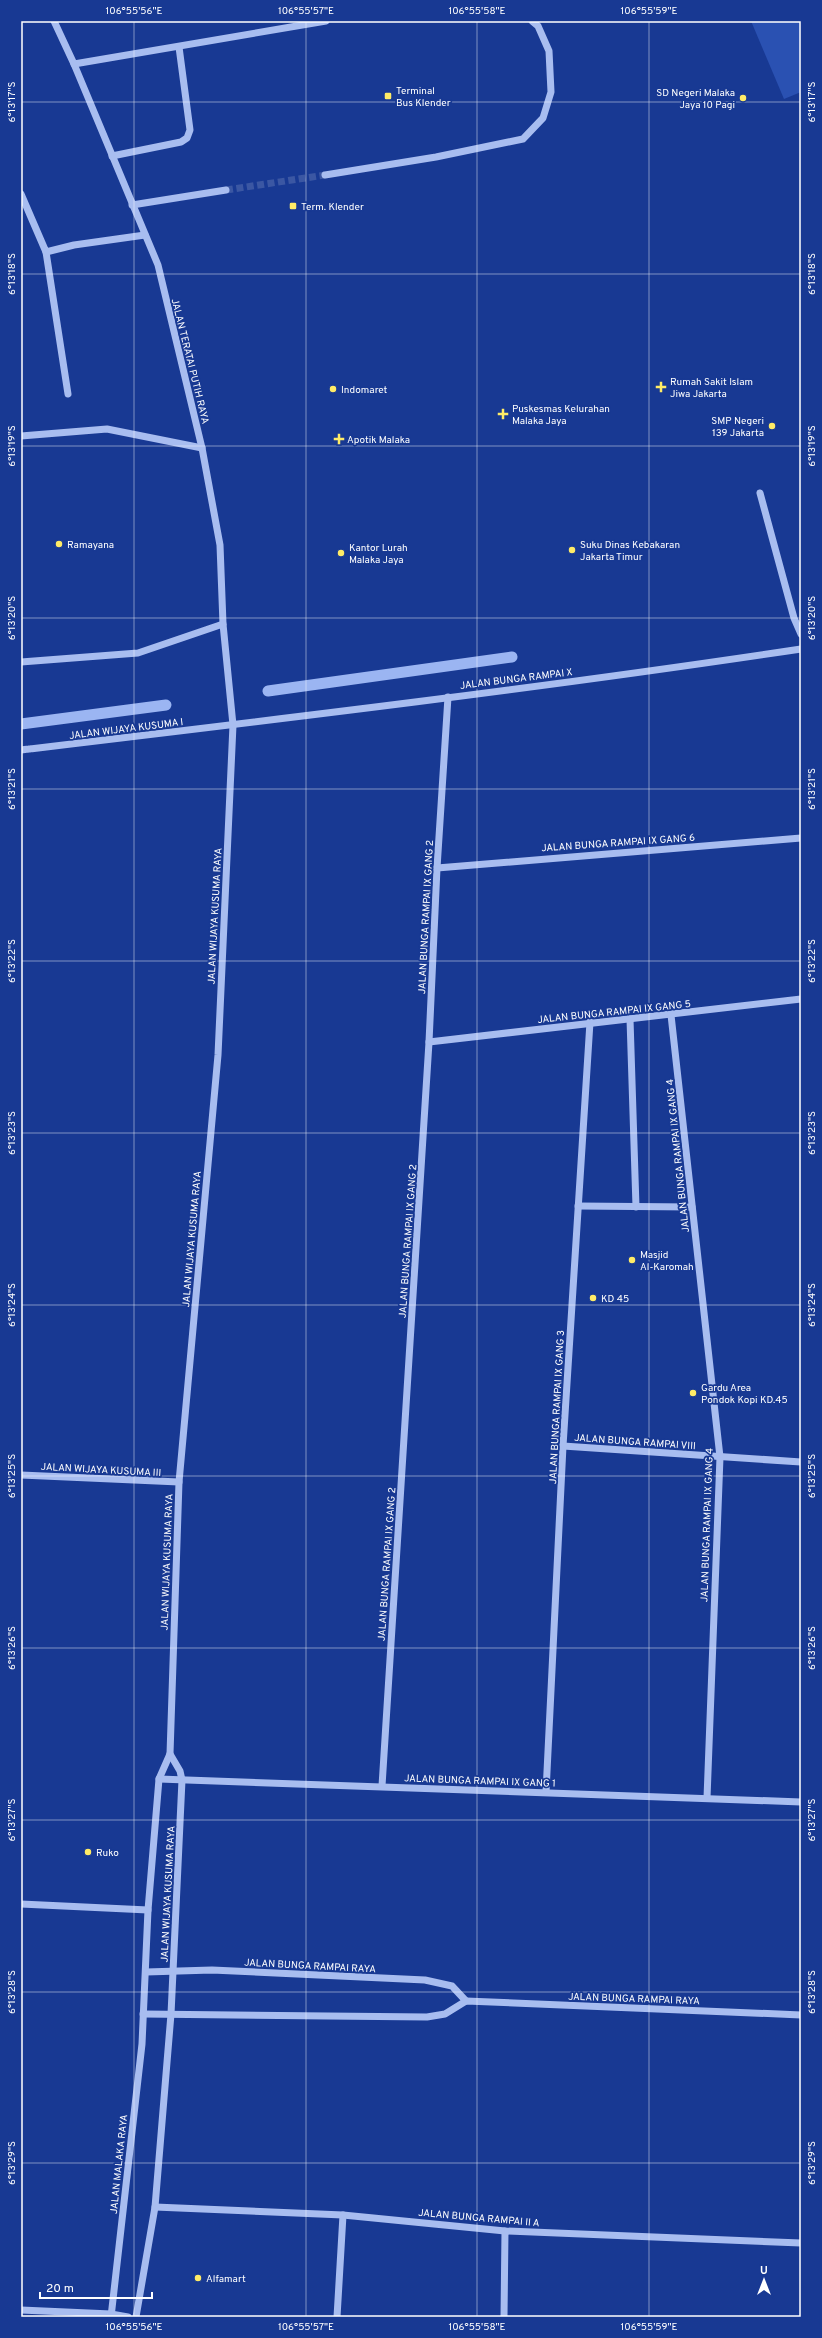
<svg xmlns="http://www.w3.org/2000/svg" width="822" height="2338" font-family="Overpass,sans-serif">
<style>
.green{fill:#2a51b2}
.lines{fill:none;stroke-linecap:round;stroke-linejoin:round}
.stream{stroke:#9bb5f2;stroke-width:11}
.minor-tunnel{stroke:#3b57a3;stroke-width:7;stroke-dasharray:7 3.5;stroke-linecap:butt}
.minor{stroke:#a8bdf0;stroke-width:7}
.ticks{fill:none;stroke:#fff;stroke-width:1;stroke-opacity:0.45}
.poi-dot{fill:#ffec67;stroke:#183993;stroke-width:1.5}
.labels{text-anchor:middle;stroke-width:3.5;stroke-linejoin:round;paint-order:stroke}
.poi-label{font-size:10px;fill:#fff;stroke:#183993;text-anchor:start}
.street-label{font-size:10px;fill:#fff;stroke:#183993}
.neatline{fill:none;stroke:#fff;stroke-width:1.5}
.ticks-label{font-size:10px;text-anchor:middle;fill:#fff}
</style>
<rect width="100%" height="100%" fill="#183993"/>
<!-- green -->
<path class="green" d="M751,21H801V92L784,99Z"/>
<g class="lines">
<!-- stream -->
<g class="stream">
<path d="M268,691L512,657"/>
<path d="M21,724L166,705"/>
</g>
<!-- minor-tunnel -->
<path class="minor-tunnel" d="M226,190L325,175"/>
<!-- minor -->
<g class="minor">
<path d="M54,21L74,64L158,265L202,448L220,545L223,624L233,725L218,1055L179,1482L170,1754L159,1779L148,1910L142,2044L111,2317"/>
<path d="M74,64L326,21"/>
<path d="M112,156L181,142L187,138L190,130L179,47"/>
<path d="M325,175L436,157L523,139L543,118L551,92L549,51L538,26L532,21"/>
<path d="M21,194L46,252L74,245L145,235"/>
<path d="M132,205L226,190"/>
<path d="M46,252L68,394"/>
<path d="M21,436L107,429L202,448"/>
<path d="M760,493L794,618L801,634"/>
<path d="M21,662L138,653L223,624"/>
<path d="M21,750C281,719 542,688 801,649"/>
<path d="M437,868L801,838"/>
<path d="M671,1015L720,1457L707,1798"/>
<path d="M630,1019L636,1207"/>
<path d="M429,1042L801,999"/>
<path d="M578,1206L692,1207"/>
<path d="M563,1446L801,1462"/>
<path d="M21,1475L179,1482"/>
<path d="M159,1779L801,1802"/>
<path d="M382,1786L429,1042L437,868L448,697"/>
<path d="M546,1792L563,1446L590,1022"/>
<path d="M21,1904L148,1910"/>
<path d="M146,1972L212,1970L425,1980L452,1986L466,2001"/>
<path d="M143,2014L427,2017L445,2014L466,2001L801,2015"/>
<path d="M155,2207L343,2215L505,2231L801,2243"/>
<path d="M21,2310L111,2314L128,2317"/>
<path d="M136,2317L155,2207L171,2014L182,1780L180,1771L170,1754"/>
<path d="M337,2317L343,2215"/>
<path d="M504,2317L505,2231"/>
</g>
</g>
<!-- ticks -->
<path class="ticks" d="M134,21V2317M306,21V2317M477,21V2317M649,21V2317M21,102H801M21,274H801M21,446H801M21,618H801M21,789H801M21,961H801M21,1133H801M21,1305H801M21,1476H801M21,1648H801M21,1820H801M21,1992H801M21,2163H801"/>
<!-- markers -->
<g class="poi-dot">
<rect x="384" y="92" width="8" height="8" rx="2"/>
<circle cx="743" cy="98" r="4"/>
<rect x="289" y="202" width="8" height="8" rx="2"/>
<path d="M659 381h4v4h4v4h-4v4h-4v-4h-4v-4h4z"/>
<circle cx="333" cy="389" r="4"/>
<path d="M501 408h4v4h4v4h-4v4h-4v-4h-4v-4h4z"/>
<circle cx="772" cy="426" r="4"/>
<path d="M337 433h4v4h4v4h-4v4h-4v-4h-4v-4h4z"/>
<circle cx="59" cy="544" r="4"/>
<circle cx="572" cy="550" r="4"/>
<circle cx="341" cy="553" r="4"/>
<circle cx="632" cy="1260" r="4"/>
<circle cx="593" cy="1298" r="4"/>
<circle cx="693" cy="1393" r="4"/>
<circle cx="88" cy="1852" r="4"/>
<circle cx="198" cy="2278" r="4"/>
</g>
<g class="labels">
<!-- poi labels -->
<g class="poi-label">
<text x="396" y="94">Terminal<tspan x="396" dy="12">Bus Klender</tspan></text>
<text x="735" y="96" text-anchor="end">SD Negeri Malaka<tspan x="735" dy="12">Jaya 10 Pagi</tspan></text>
<text x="301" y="210">Term. Klender</text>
<text x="670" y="385">Rumah Sakit Islam<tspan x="670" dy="12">Jiwa Jakarta</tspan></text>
<text x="341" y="393">Indomaret</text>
<text x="512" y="412">Puskesmas Kelurahan<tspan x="512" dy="12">Malaka Jaya</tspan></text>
<text x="764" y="424" text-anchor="end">SMP Negeri<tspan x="764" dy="12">139 Jakarta</tspan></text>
<text x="347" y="443">Apotik Malaka</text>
<text x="67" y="548">Ramayana</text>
<text x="580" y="548">Suku Dinas Kebakaran<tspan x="580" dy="12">Jakarta Timur</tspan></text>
<text x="349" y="551">Kantor Lurah<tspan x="349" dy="12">Malaka Jaya</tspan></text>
<text x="640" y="1258">Masjid<tspan x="640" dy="12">Al-Karomah</tspan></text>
<text x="601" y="1302">KD 45</text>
<text x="701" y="1391">Gardu Area<tspan x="701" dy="12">Pondok Kopi KD.45</tspan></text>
<text x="96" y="1856">Ruko</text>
<text x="206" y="2282">Alfamart</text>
</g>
<!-- street labels -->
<g class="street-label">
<text transform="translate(191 361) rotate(76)" y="4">JALAN TERATAI PUTIH RAYA</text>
<text transform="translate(516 678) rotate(-7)" y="4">JALAN BUNGA RAMPAI X</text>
<text transform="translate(126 728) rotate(-7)" y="4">JALAN WIJAYA KUSUMA I</text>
<text transform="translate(618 842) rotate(-4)" y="4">JALAN BUNGA RAMPAI IX GANG 6</text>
<text transform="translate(214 916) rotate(-87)" y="4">JALAN WIJAYA KUSUMA RAYA</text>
<text transform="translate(425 917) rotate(-87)" y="4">JALAN BUNGA RAMPAI IX GANG 2</text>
<text transform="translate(614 1011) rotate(-6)" y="4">JALAN BUNGA RAMPAI IX GANG 5</text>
<text transform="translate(677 1156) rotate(-96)" y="4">JALAN BUNGA RAMPAI IX GANG 4</text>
<text transform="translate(191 1239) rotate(-85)" y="4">JALAN WIJAYA KUSUMA RAYA</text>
<text transform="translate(407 1241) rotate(-86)" y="4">JALAN BUNGA RAMPAI IX GANG 2</text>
<text transform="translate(556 1407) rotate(-87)" y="4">JALAN BUNGA RAMPAI IX GANG 3</text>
<text transform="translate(635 1441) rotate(4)" y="4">JALAN BUNGA RAMPAI VIII</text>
<text transform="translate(101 1469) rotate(3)" y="4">JALAN WIJAYA KUSUMA III</text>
<text transform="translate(706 1525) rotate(-88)" y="4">JALAN BUNGA RAMPAI IX GANG 4</text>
<text transform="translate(166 1562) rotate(-88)" y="4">JALAN WIJAYA KUSUMA RAYA</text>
<text transform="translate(386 1564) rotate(-86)" y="4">JALAN BUNGA RAMPAI IX GANG 2</text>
<text transform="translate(480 1780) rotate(2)" y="4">JALAN BUNGA RAMPAI IX GANG 1</text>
<text transform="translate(167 1894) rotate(-87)" y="4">JALAN WIJAYA KUSUMA RAYA</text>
<text transform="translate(310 1965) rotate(3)" y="4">JALAN BUNGA RAMPAI RAYA</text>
<text transform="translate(634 1998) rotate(2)" y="4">JALAN BUNGA RAMPAI RAYA</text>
<text transform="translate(118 2164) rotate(-84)" y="4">JALAN MALAKA RAYA</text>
<text transform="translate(479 2217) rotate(5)" y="4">JALAN BUNGA RAMPAI II A</text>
</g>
</g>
<!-- border -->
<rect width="822" height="2338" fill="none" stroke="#183993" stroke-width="44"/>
<!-- north arrow -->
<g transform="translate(764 2280)" stroke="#183993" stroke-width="3" paint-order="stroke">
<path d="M0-3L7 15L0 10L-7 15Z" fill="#ffffff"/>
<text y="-6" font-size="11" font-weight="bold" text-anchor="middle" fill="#ffffff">U</text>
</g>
<!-- scale -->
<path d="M40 2292v6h112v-6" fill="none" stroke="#ffffff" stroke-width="2"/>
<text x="46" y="2292" font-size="12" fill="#ffffff" stroke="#183993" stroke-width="3" paint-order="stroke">20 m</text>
<rect x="22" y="22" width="778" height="2294" class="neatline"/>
<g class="ticks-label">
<text x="134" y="14">106°55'56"E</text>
<text x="306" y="14">106°55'57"E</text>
<text x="477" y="14">106°55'58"E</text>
<text x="649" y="14">106°55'59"E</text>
<text transform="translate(11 102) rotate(-90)" y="4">6°13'17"S</text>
<text transform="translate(811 102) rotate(-90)" y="4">6°13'17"S</text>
<text transform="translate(11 274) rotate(-90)" y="4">6°13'18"S</text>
<text transform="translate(811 274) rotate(-90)" y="4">6°13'18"S</text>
<text transform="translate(11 446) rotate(-90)" y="4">6°13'19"S</text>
<text transform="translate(811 446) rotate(-90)" y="4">6°13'19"S</text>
<text transform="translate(11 618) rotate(-90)" y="4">6°13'20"S</text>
<text transform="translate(811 618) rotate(-90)" y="4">6°13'20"S</text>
<text transform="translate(11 789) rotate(-90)" y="4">6°13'21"S</text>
<text transform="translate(811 789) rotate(-90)" y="4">6°13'21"S</text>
<text transform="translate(11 961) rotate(-90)" y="4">6°13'22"S</text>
<text transform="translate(811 961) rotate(-90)" y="4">6°13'22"S</text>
<text transform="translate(11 1133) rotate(-90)" y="4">6°13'23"S</text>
<text transform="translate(811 1133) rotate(-90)" y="4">6°13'23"S</text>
<text transform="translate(11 1305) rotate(-90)" y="4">6°13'24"S</text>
<text transform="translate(811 1305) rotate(-90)" y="4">6°13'24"S</text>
<text transform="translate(11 1476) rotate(-90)" y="4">6°13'25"S</text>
<text transform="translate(811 1476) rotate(-90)" y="4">6°13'25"S</text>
<text transform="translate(11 1648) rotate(-90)" y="4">6°13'26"S</text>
<text transform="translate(811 1648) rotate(-90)" y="4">6°13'26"S</text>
<text transform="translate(11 1820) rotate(-90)" y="4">6°13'27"S</text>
<text transform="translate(811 1820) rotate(-90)" y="4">6°13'27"S</text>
<text transform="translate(11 1992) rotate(-90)" y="4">6°13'28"S</text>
<text transform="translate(811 1992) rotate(-90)" y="4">6°13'28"S</text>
<text transform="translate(11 2163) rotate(-90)" y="4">6°13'29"S</text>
<text transform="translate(811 2163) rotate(-90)" y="4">6°13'29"S</text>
<text x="134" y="2330">106°55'56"E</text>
<text x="306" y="2330">106°55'57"E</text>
<text x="477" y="2330">106°55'58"E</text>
<text x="649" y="2330">106°55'59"E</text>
</g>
</svg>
